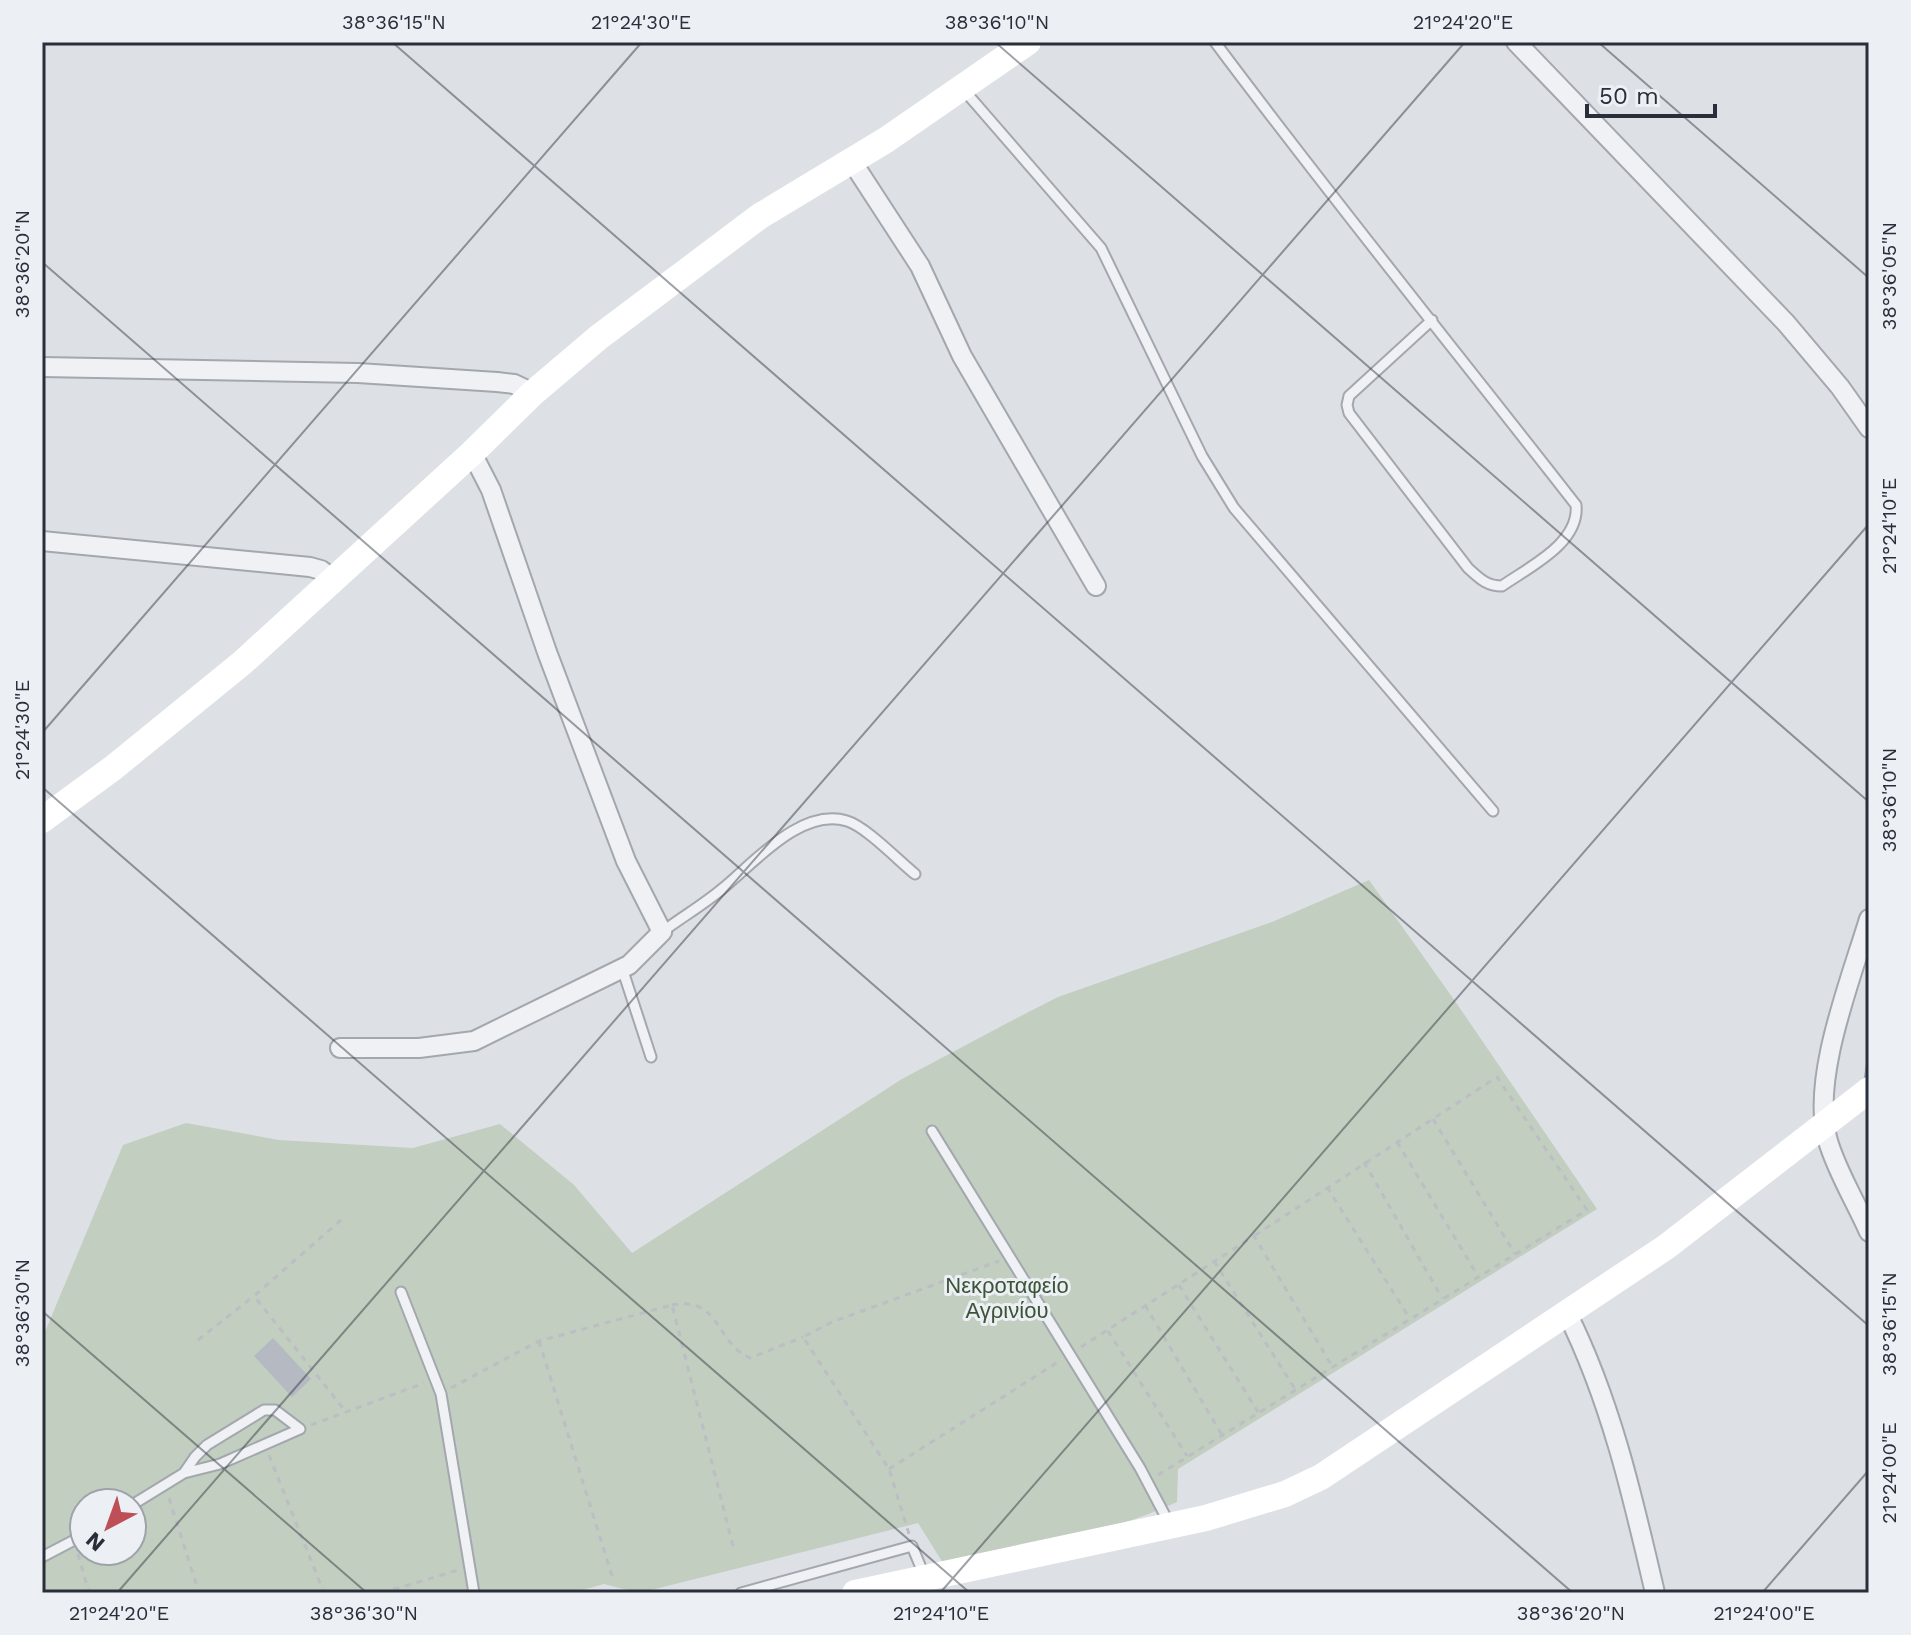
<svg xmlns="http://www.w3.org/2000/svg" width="1911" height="1635" font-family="'Work Sans',sans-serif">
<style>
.green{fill:#c2cebf;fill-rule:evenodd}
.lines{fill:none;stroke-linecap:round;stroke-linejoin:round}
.stream{stroke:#9cabc2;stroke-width:5}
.building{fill:#b5b9c1}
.lane-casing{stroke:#a3a7ae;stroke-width:13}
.street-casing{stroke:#a3a7ae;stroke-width:22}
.path{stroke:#bcbec4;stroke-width:3;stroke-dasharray:6 6;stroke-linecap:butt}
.lane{stroke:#eff1f4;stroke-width:9}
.street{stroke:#eff1f4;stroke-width:18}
.secondary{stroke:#fff;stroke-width:26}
.ticks{fill:none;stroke:#292e3a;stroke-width:2;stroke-opacity:0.45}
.labels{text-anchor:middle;stroke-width:6;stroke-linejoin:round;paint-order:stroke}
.park-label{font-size:22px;fill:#3b5437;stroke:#eceff3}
.neatline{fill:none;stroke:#292e3a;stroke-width:3}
.ticks-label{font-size:20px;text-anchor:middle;fill:#292e3a}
</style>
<rect width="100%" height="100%" fill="#dde0e5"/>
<!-- green -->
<path class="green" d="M1369,880L1457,1004L1597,1209L1178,1469L1177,1502C1104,1536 1021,1548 943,1563L918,1523L639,1593L604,1584L571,1593H42V1339L123,1145L186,1123L279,1140L413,1148L500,1124L574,1185L632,1253L902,1079L1015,1019L1058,997L1272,922ZM84,1503H132V1551H84Z"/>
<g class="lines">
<!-- stream -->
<path class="stream" d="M1866,1080L1869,1061"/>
</g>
<!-- building -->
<path class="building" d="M273,1338L311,1379L292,1397L254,1356Z"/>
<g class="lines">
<defs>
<g id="lane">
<path d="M1215,42C1332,199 1456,351 1576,505C1580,543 1529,567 1502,586C1486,586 1479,578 1468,568L1349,413L1347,405L1349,396L1432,320"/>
<path d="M963,89L1101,248L1202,456L1234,508L1493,811"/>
<path d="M662,932C682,917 703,905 722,889C754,863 801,807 847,821C865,826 899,861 915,874"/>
<path d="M622,968L651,1057"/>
<path d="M932,1131L1140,1468L1169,1523"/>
<path d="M401,1292L441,1394L474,1593"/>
<path d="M132,1505L184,1473L195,1457L207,1445L264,1410H275L300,1429L220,1464L184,1473"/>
<path d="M42,1557L84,1535"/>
<path d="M741,1593L912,1546L924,1575"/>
</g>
<g id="street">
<path d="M1516,42L1786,323L1840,387L1869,428"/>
<path d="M851,160L920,266L962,356L1096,586"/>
<path d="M42,367L358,373L497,382L514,384L533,393"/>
<path d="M42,541L310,567L321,570L335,580"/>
<path d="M1869,919C1851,979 1810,1081 1828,1141C1837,1172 1856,1202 1869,1232"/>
<path d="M340,1048H419L474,1041L629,965L662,932L626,861L547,652L491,490L472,453"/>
<path d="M1567,1313C1611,1401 1633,1498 1655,1593"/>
</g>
</defs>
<!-- lane casing -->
<use href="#lane" class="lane-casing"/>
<!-- street casing -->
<use href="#street" class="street-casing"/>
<!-- path -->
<g class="path">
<path d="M1433,1119L1515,1254"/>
<path d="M1397,1142L1478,1276"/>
<path d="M1364,1162L1442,1298"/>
<path d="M1327,1187L1410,1319"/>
<path d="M341,1220L254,1296L346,1412"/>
<path d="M1214,1261L1295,1389"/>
<path d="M1179,1285L1258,1412"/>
<path d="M672,1305C721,1296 715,1343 750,1358L803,1337"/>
<path d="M1145,1305L1222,1435"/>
<path d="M1108,1331L1187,1456"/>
<path d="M198,1340L254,1296"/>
<path d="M539,1341L613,1579"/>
<path d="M1081,1347L1254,1236L1332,1366"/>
<path d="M451,1388L539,1341L672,1305L734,1550"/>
<path d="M311,1425L424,1383"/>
<path d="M269,1455L324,1593"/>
<path d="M889,1469L1058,1362"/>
<path d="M1158,1475L1587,1210L1497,1077L1254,1236"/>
<path d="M169,1498L199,1593"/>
<path d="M909,1534L889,1469L803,1337L832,1322L999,1261"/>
<path d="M78,1554L89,1593"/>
<path d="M382,1593L458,1570"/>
</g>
<!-- lane -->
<use href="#lane" class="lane"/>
<!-- street -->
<use href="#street" class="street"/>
<!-- secondary -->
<g class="secondary">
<path d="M42,820L113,768L242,663L472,453L533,393L599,337L760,216L886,140L1028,42"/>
<path d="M855,1593L1206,1518L1285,1494L1321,1477L1666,1247L1869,1090"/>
</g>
</g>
<!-- ticks -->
<path class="ticks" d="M392,42L1869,1326M995,42L1869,802M1598,42L1869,278M42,262L1573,1593M42,733L642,42M42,787L970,1593M42,1311L367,1593M117,1593L1465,42M940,1593L1869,524M1762,1593L1869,1470"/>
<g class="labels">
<!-- park labels -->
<g class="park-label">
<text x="1007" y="1293">Νεκροταφείο<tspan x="1007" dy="25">Αγρινίου</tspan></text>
</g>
</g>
<!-- border -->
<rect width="1911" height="1635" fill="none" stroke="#eceff3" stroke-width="88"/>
<!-- north arrow -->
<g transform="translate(108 1527) rotate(221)"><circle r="38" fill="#eceff3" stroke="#9ea2a9" stroke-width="2"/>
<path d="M0-6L14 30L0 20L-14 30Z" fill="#be4f57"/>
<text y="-12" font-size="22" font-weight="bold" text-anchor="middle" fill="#292e3a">N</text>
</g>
<!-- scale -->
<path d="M1587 104v12h128v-12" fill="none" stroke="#292e3a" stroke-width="4"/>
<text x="1599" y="104" font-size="24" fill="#292e3a" stroke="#eceff3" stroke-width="6" paint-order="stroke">50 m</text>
<rect x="44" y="44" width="1823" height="1547" class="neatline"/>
<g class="ticks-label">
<text x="394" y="29">38°36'15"N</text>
<text x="641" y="29">21°24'30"E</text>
<text x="997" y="29">38°36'10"N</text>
<text x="1463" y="29">21°24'20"E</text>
<text transform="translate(22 264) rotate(-90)" y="7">38°36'20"N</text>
<text transform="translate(1889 276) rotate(-90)" y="7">38°36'05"N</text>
<text transform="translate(1889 526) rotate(-90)" y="7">21°24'10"E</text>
<text transform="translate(22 730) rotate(-90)" y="7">21°24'30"E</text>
<text transform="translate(1889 800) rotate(-90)" y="7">38°36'10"N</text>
<text transform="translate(22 1313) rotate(-90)" y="7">38°36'30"N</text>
<text transform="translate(1889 1324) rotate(-90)" y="7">38°36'15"N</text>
<text transform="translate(1889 1473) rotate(-90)" y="7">21°24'00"E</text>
<text x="119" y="1620">21°24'20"E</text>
<text x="364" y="1620">38°36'30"N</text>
<text x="941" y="1620">21°24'10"E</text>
<text x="1571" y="1620">38°36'20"N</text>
<text x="1764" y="1620">21°24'00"E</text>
</g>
</svg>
